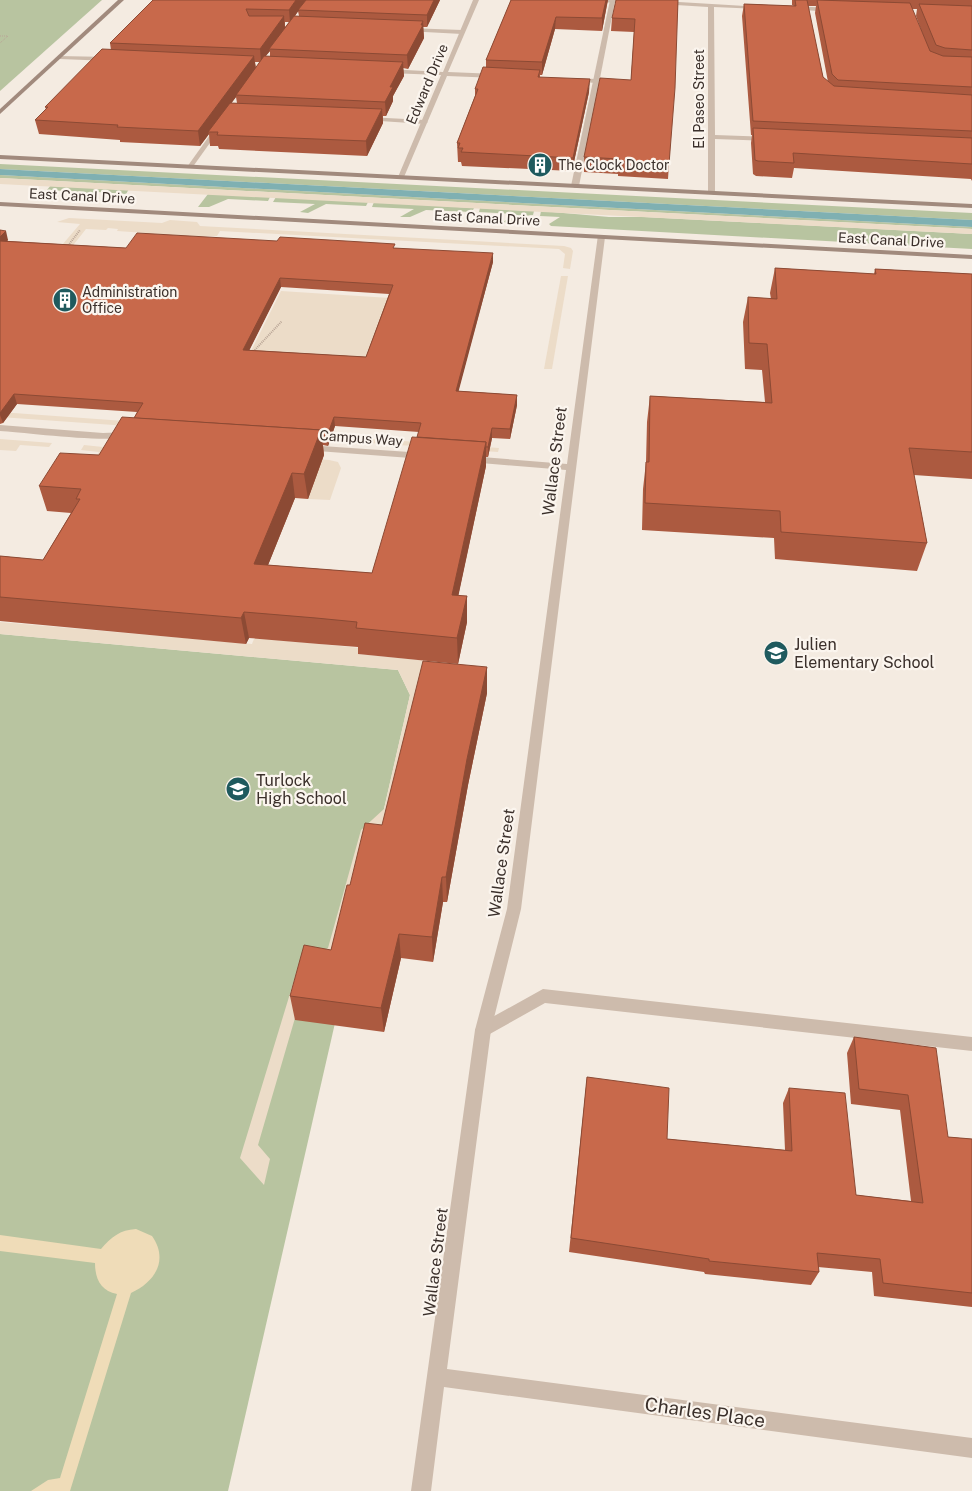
<svg xmlns="http://www.w3.org/2000/svg" width="972" height="1491" font-family="'Public Sans',sans-serif">
<style>
.green{fill:#b8c4a0}
.sand{fill:#efdcb8}
.plaza{fill:#ecdcc8}
.water{fill:#7fb0b2}
.lines{fill:none;stroke-linecap:round;stroke-linejoin:round}
.path-far1{stroke:#b9a596;stroke-width:1;stroke-dasharray:1 1;stroke-linecap:butt}
.path{stroke:#b9a596;stroke-width:2;stroke-dasharray:1 1;stroke-linecap:butt}
.lane{fill:#cdbbac;fill-rule:evenodd}
.street{fill:#cdbbac;fill-rule:evenodd}
.secondary{fill:#a18a7d;fill-rule:evenodd}
.wall{fill:#ac5a40;fill-rule:evenodd}
.shaded-wall{fill:#8c4a34}
.building{fill:#c8694b;stroke:#8c4a34;fill-rule:evenodd}
.labels{text-anchor:middle;stroke-width:4.5;stroke-linejoin:round;paint-order:stroke}
.far-street-label{font-size:14px;fill:#3b302b;stroke:#fbf5ee}
.far-poi-label{font-size:14px;fill:#3b302b;stroke:#fbf5ee;text-anchor:start}
.street-label{font-size:16px;fill:#3b302b;stroke:#fbf5ee}
.poi-label{font-size:16px;fill:#3b302b;stroke:#fbf5ee;text-anchor:start}
.near-street-label{font-size:19px;fill:#3b302b;stroke:#fbf5ee}
</style>
<rect width="100%" height="100%" fill="#f4ebe1"/>
<!-- green -->
<g class="green">
<path d="M0,0H102L0,91Z"/>
<path d="M0,164L972,213V220L0,169Z"/>
<path d="M0,175L972,227V229L0,178Z"/>
<path d="M51,185L129,189L126,194L98,192L83,200H73L87,192L47,190Z"/>
<path d="M208,194L270,197L268,201L228,199L209,207H198Z"/>
<path d="M276,197L368,202L366,206L326,204L308,213L300,212L315,204L273,202Z"/>
<path d="M374,202L474,208L472,212L426,210L410,217H400L414,209L372,207Z"/>
<path d="M480,208L534,211L533,215C521,215 515,225 503,222L515,214L479,212Z"/>
<path d="M541,211L609,217H644L972,234V249L551,226L549,224L560,217L540,216Z"/>
<path d="M0,634L398,670L410,695L228,1491H0Z"/>
</g>
<!-- sand -->
<path class="sand" d="M136,1229L152,1236C169,1260 155,1282 131,1293L70,1491H31L48,1480L60,1478L117,1294C101,1291 95,1279 95,1263L0,1251V1235L101,1249C111,1237 120,1230 136,1229Z"/>
<!-- plaza -->
<g class="plaza">
<path d="M0,178L972,229V234L0,184Z"/>
<path d="M69,218L162,223L170,220L197,222L200,226L564,246L571,248L573,251L570,269L563,268L565,254L559,249L220,231L217,236H200L198,240L144,236L146,233L117,231L118,229L108,228L106,230L86,229L67,253L56,252L80,224L57,222Z"/>
<path d="M561,276H568L552,369H544Z"/>
<path d="M281,291L390,298L367,360L250,353Z"/>
<path d="M0,412L499,448L498,452L0,417Z"/>
<path d="M0,439L52,443L49,447L20,445L16,451L0,450Z"/>
<path d="M84,445L103,447L117,444L329,460L338,462L341,468L330,500L308,499L316,475L82,479L99,452L81,450Z"/>
<path d="M276,582L278,640L360,648L359,654L458,664L450,689L416,724L341,952L309,970L258,1145L270,1159L264,1185L240,1158L299,964L328,948L361,830L384,809L410,695L398,670L0,634V622L252,644Z"/>
</g>
<!-- water -->
<path class="water" d="M0,169L972,220V227L0,175Z"/>
<g class="lines">
<!-- path-far1 -->
<path class="path-far1" d="M0,36H8L0,43"/>
<!-- path -->
<g class="path">
<path d="M67,247L80,230"/>
<path d="M252,353L282,321"/>
</g>
<!-- lane -->
<g class="lane">
<path d="M610,0L615,1L579,186L575,188L571,186Z"/>
<path d="M408,28L462,30L465,32L462,34L406,31Z"/>
<path d="M367,117L425,120L428,122L425,124L365,120L364,119Z"/>
<path d="M217,125L222,126L192,168H188L187,167Z"/>
<path d="M543,989L972,1037V1051L545,1003L488,1035L483,1037L478,1035L475,1030L478,1025Z"/>
</g>
<!-- street -->
<g class="street">
<path d="M473,0H479L448,72L497,74L500,76L497,78L447,76L404,177L399,178L398,177L441,75L387,73L384,71L387,69L443,72Z"/>
<path d="M571,0H620L635,2L632,4Z"/>
<path d="M662,1L762,7L759,9L714,7L715,135L769,137L772,139L769,141L715,139V195L708,193V7L660,4Z"/>
<path d="M792,6L832,8L835,10L832,12L790,9Z"/>
<path d="M58,56L110,57L113,59L110,61L60,59Z"/>
<path d="M572,78L596,79L599,81L596,83L570,81Z"/>
<path d="M598,235L605,237L521,909L491,1030L447,1369L972,1438V1458L444,1387L431,1491H411L475,1030L507,909L566,470L469,462L464,459L469,456L567,464Z"/>
<path d="M0,425L103,433L127,432L132,435C120,445 21,432 0,431Z"/>
<path d="M307,445L424,453L429,456L424,459L304,450V446Z"/>
</g>
<!-- secondary -->
<g class="secondary">
<path d="M118,0H124L0,114V109Z"/>
<path d="M0,155L972,204V208L0,159Z"/>
<path d="M0,202L972,255V259L0,206Z"/>
</g>
</g>
<!-- wall -->
<g class="wall">
<path d="M153,0H440L427,27H423L424,38L408,69L403,68L404,76L393,96V101L386,116H383V123L367,156L219,149L218,146H210L209,134L200,146L120,142V140L39,134L35,120L46,109L45,107L111,50L110,43ZM298,11L299,16H295ZM285,22H289L285,27ZM270,51V57L265,56ZM255,62H260L256,68ZM236,97L237,103H231Z"/>
<path d="M511,0H608L602,31L555,29L542,75H540V77L589,92L572,171L462,166L461,162H458L457,143L475,96V89L486,67V60Z"/>
<path d="M678,0L669,164L668,179L618,176V174L584,172V157L631,80L634,32L611,31L612,18Z"/>
<path d="M792,0H972V181L971,179L794,168L792,178L756,176L753,174L751,143L752,135H751L742,16L744,4L794,6L792,5ZM808,6H816L815,13L828,82L823,77ZM912,9H917L916,16L926,43Z"/>
<path d="M0,230L8,240L7,241L126,248H395L493,262L458,391L517,395V405L510,439L492,438L488,457H486V466L458,596H467V622L458,664L358,654V647L319,644L249,638L246,644L0,621V556L43,560L71,513L47,511L39,486L99,455L134,418L137,412L17,404L3,423L0,424ZM281,287L389,294L366,357L249,350ZM335,426L419,432L372,573L268,565L295,498L308,499L324,455L323,445L328,446Z"/>
<path d="M775,268L874,274L875,269L972,274V479L914,475L927,543L917,571L775,559L774,538L642,530L643,489L646,462L647,422L650,396L765,402L762,370L745,369L743,322L748,297L771,299L770,293Z"/>
<path d="M487,667V693L468,785L447,902H443L433,962L401,958L384,1032L295,1020L290,996L331,950L350,885Z"/>
<path d="M854,1037L948,1137L972,1139V1307L874,1296L872,1272L818,1267L819,1272L811,1285L705,1274L704,1272L569,1252L587,1077L667,1139L785,1150L783,1103L789,1088L856,1195L911,1201L900,1110L851,1104L847,1053Z"/>
</g>
<!-- shaded-wall -->
<g class="shaded-wall">
<path d="M296,0H307L290,22L289,10Z"/>
<path d="M434,0H440L427,27V15Z"/>
<path d="M606,0H608L607,4L602,31V18Z"/>
<path d="M284,16L285,29L269,49L270,51L261,62L260,49Z"/>
<path d="M556,17L555,29L542,75V62Z"/>
<path d="M423,21L424,38L408,69L407,55Z"/>
<path d="M254,56L256,70L236,95V97L210,132H208L209,134L200,146L198,131Z"/>
<path d="M403,62L404,76L393,96V101L386,116L385,102L390,87Z"/>
<path d="M590,79L589,92L572,171L573,158Z"/>
<path d="M382,109L383,123L367,156L366,141Z"/>
<path d="M6,231L8,240L0,249V237Z"/>
<path d="M493,253V262L456,401V391Z"/>
<path d="M280,278L281,287L245,359L243,350Z"/>
<path d="M14,394L17,404L3,423L0,415V413Z"/>
<path d="M517,395V405L510,439V429Z"/>
<path d="M334,417L335,426L328,446L327,436Z"/>
<path d="M492,428V438L488,457V447Z"/>
<path d="M321,430L324,455L308,499L304,474Z"/>
<path d="M486,442V466L453,621L452,595Z"/>
<path d="M292,473L295,498L258,590L254,564Z"/>
<path d="M467,596V622L458,664L457,638Z"/>
<path d="M244,612L249,638L246,644L241,618Z"/>
<path d="M487,667V693L468,785L447,902L446,877L467,759Z"/>
<path d="M442,877L443,902L433,962L432,937Z"/>
<path d="M399,934L401,958L384,1032L381,1008Z"/>
</g>
<!-- building -->
<g class="building">
<path d="M153,0H296L289,10L246,9L249,16H284L260,49L110,43Z"/>
<path d="M306,0H434L427,15L298,10Z"/>
<path d="M511,0H606L602,18L556,17L542,62L486,60Z"/>
<path d="M616,0H678L675,88L669,164L619,161L620,159L584,157L600,78L631,80L635,19L612,18Z"/>
<path d="M795,0H807L823,77L834,86L972,95V131L753,121L744,4L796,6Z"/>
<path d="M817,0L910,3L930,51L943,56L972,57V87L838,80L832,74Z"/>
<path d="M919,4L972,6V50L945,48L936,45Z"/>
<path d="M294,16L423,21L421,25H423L407,55L269,49Z"/>
<path d="M102,49L254,56L198,131L117,127L118,125L35,120L48,107H45Z"/>
<path d="M264,56L403,62L390,87H393L385,102L236,95Z"/>
<path d="M483,67L540,70L538,77L590,79L573,158L461,152L463,148H458L460,143H457L478,89H475Z"/>
<path d="M230,103L382,109L366,141L217,135L218,132H208Z"/>
<path d="M753,128L972,138V164L793,153L794,163L758,161L755,160Z"/>
<path d="M0,230L6,231L0,237Z"/>
<path d="M137,233L277,241L280,237L395,244L393,248L493,253L456,391L517,395L510,429L492,428L488,447H486V442L417,437L421,423L334,417L327,436L322,435L321,430L134,418L143,403L14,394L0,413V241L126,248ZM280,278L393,285L366,357L243,350Z"/>
<path d="M775,268L876,274L875,269L972,274V452L909,448L927,543L781,532L780,511L645,503L646,462H649L650,396L772,403L767,344L749,343L748,297L777,299Z"/>
<path d="M122,417L321,430L304,474L292,473L254,564L372,573L412,437L486,442L452,595L467,596L457,638L356,628L357,622L316,618L244,612L241,618L0,597V556L43,560L80,499H76L81,489L39,486L60,453L99,455Z"/>
<path d="M423,661L487,667L467,759L446,877H442L432,937L399,934L381,1008L290,996L304,945L331,950L347,885H350L365,823L382,825Z"/>
<path d="M854,1037L936,1048L948,1137L972,1139V1293L883,1283L880,1259L817,1253L819,1272L709,1261V1259L571,1238L587,1077L669,1088L667,1139L792,1151L789,1088L845,1093L856,1195L923,1203L908,1095L859,1089Z"/>
</g>
<!-- icons -->
<defs>
<symbol id="building-disc" viewBox="-11 -11 22 22"><circle r="9.5" fill="#1f5a5e" stroke="#fbf5ee"/><path d="M-4-6H4V6H1V3H-1V6H-4ZM-2.5-4.3h1.7v1.8h-1.7ZM.8-4.3h1.7v1.8H.8ZM-2.5-1h1.7V.8h-1.7ZM.8-1h1.7V.8H.8Z" fill="#fff"/></symbol>
<symbol id="school-disc" viewBox="-11 -11 22 22"><circle r="9.5" fill="#1f5a5e" stroke="#fbf5ee"/><path d="M0-5L7-2L0 1L-7-2ZM-4 1L0 2.5L4 1V4Q0 6-4 4Z" fill="#fff"/></symbol>
</defs>
<g fill-rule="evenodd">
<use href="#building-disc" x="526" y="151" width="28" height="28"/>
<use href="#building-disc" x="51" y="286" width="28" height="28"/>
<use href="#school-disc" x="762" y="639" width="28" height="28"/>
<use href="#school-disc" x="224" y="775" width="28" height="28"/>
</g>
<g class="labels">
<!-- far-street labels -->
<g class="far-street-label">
<text transform="translate(427 84) rotate(-67)" y="5">Edward Drive</text>
<text transform="translate(699 99) rotate(-90)" y="5">El Paseo Street</text>
<text transform="translate(82 196) rotate(3)" y="5">East Canal Drive</text>
<text transform="translate(487 218) rotate(3)" y="5">East Canal Drive</text>
<text transform="translate(891 240) rotate(3)" y="5">East Canal Drive</text>
<text transform="translate(361 438) rotate(4)" y="5">Campus Way</text>
</g>
<!-- far-poi labels -->
<g class="far-poi-label">
<text x="558" y="170">The Clock Doctor</text>
<text x="82" y="297">Administration<tspan x="82" dy="16">Office</tspan></text>
</g>
<!-- street labels -->
<g class="street-label">
<text transform="translate(554 461) rotate(-83)" y="6">Wallace Street</text>
<text transform="translate(501 863) rotate(-82)" y="6">Wallace Street</text>
<text transform="translate(435 1262) rotate(-83)" y="6">Wallace Street</text>
</g>
<!-- poi labels -->
<g class="poi-label">
<text x="794" y="650">Julien<tspan x="794" dy="18">Elementary School</tspan></text>
<text x="256" y="786">Turlock<tspan x="256" dy="18">High School</tspan></text>
</g>
<!-- near-street labels -->
<g class="near-street-label">
<text transform="translate(705 1412) rotate(8)" y="7">Charles Place</text>
</g>
</g>
</svg>
